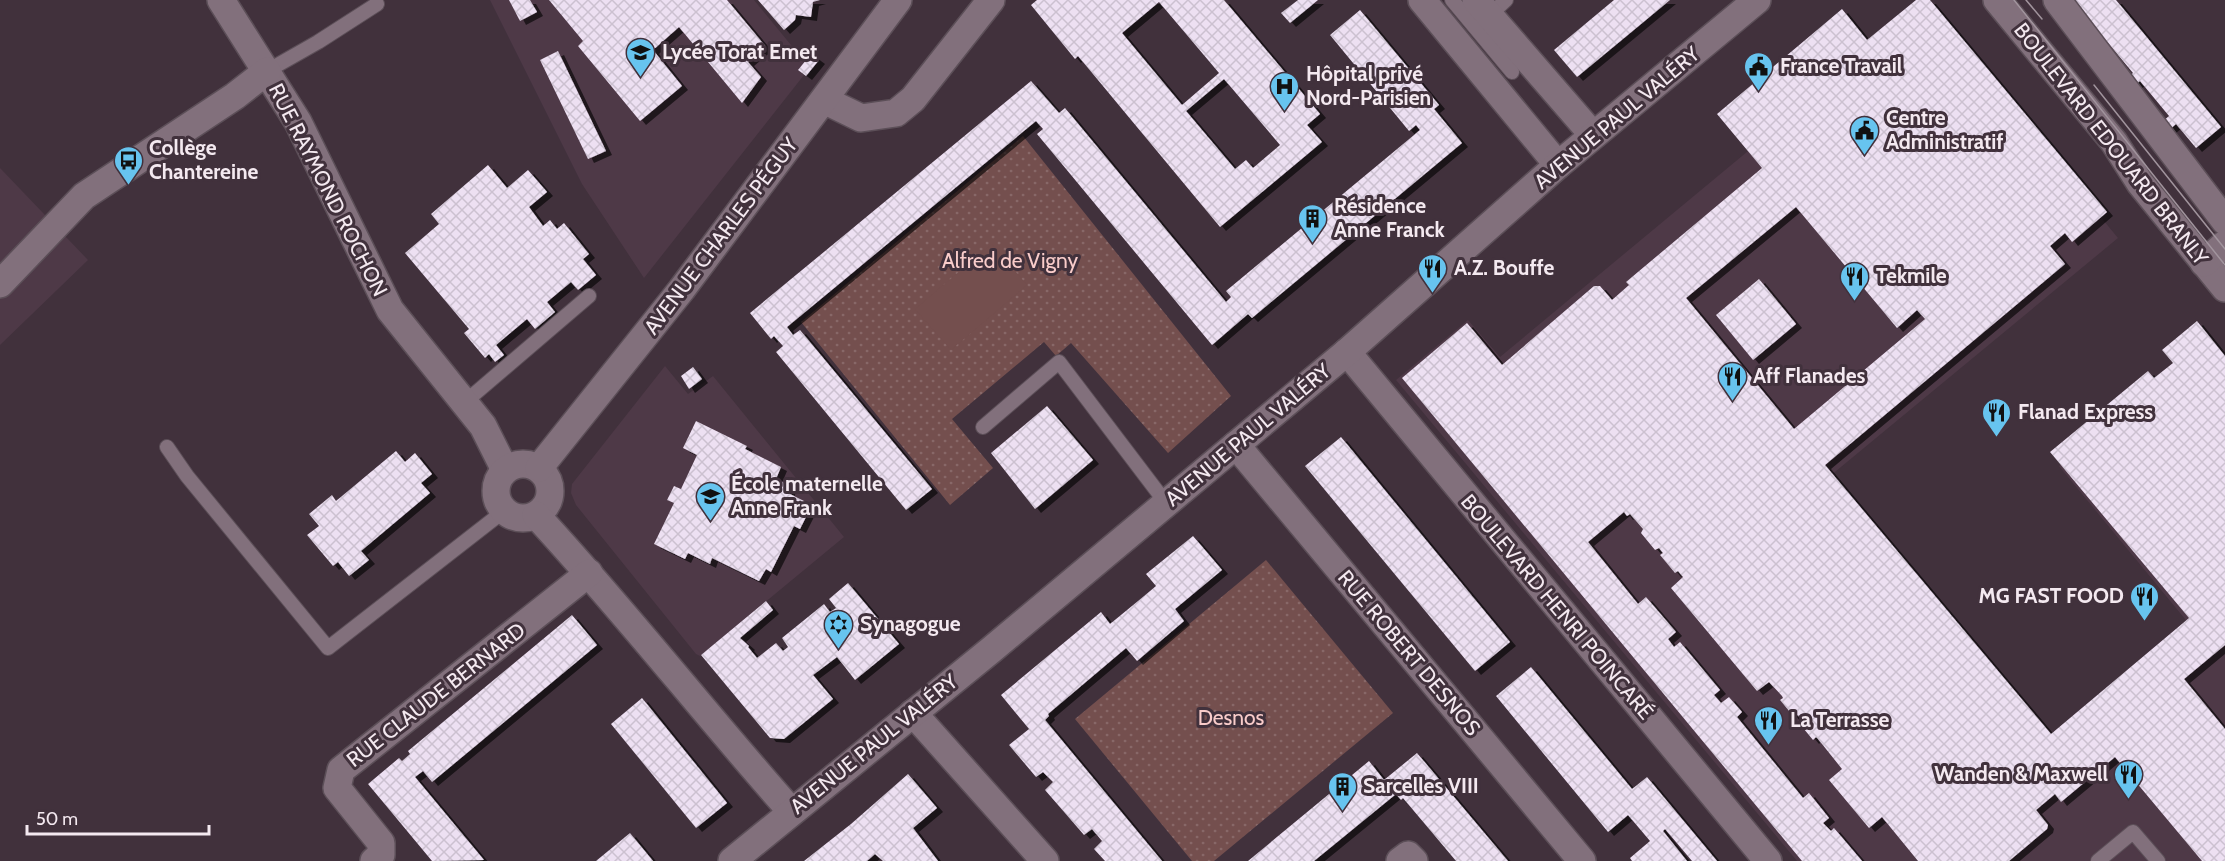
<svg xmlns="http://www.w3.org/2000/svg" width="2225" height="861" font-family="Cabin,sans-serif">
<style>
.built{fill:#4e3947}
.park{fill:url(#park-dots)}
.garden{fill:#744f4e}
.building{fill:url(#building-cross-hatch);fill-rule:evenodd;filter:url(#shadow)}
.lines{fill:none;stroke-linecap:round;stroke-linejoin:round}
.lane-casing{stroke:#5c4f58;stroke-width:16}
.street-casing{stroke:#5c4f58;stroke-width:30}
.lane{stroke:#82707c;stroke-width:14}
.street{stroke:#82707c;stroke-width:27}
.tram{stroke:#a1949d;stroke-width:1.5}
.labels{text-anchor:middle;stroke-width:6;stroke-linejoin:round;paint-order:stroke}
.poi-label{font-size:21px;font-weight:bold;fill:#f4e9f0;stroke:#41313c;text-anchor:start}
.street-label{font-size:21px;fill:#f4e9f0;stroke:#41313c}
.park-label{font-size:21px;fill:#f9ccca;stroke:#41313c}
</style>
<defs>
<pattern id="park-dots" width="8" height="8" patternUnits="userSpaceOnUse" patternTransform="scale(1.5)"><rect width="8" height="8" fill="#744f4e"/><path d="M2 2h.1M6 6h.1" fill="none" stroke="#886868" stroke-width="1.8" stroke-linecap="round"/></pattern>
<pattern id="building-cross-hatch" width="8" height="8" patternUnits="userSpaceOnUse" patternTransform="scale(1.5)"><rect width="8" height="8" fill="#ede0f2"/><path d="M0 0l8 8M0 8l8-8" fill="none" stroke="#ccc1d0"/></pattern>
<filter id="shadow"><feDropShadow dx="6" dy="4" stdDeviation="0" flood-color="#0009"/></filter>
</defs>
<rect width="100%" height="100%" fill="#41313c"/>
<!-- built -->
<g class="built">
<path d="M490,0H754L805,62L798,70L804,75L644,278L582,184Z"/>
<path d="M1925,4L2118,238L1824,481L2053,758L2199,636L2059,466L2209,341L2225,360V861H1797L1396,380L1468,320L1500,357Z"/>
<path d="M0,168L88,260L0,345Z"/>
<path d="M665,366L688,394L713,376L844,537L700,656L696,654L576,505L571,493L572,484Z"/>
</g>
<!-- park -->
<g class="park">
<path d="M1023,136L1231,396L1168,453L1071,343L1056,356L1044,342L952,419L993,468L950,505L801,322Z"/>
<path d="M1266,560L1393,713L1214,861H1192L1075,719Z"/>
</g>
<!-- garden -->
<path class="garden" d="M992,244L1027,285L951,350L915,309Z"/>
<!-- building -->
<g class="building">
<path d="M509,0H530L537,12L520,21Z"/>
<path d="M549,0H727L766,47L748,62L761,77L742,103L679,27L653,50L682,86L640,121L578,46L583,41Z"/>
<path d="M758,0H820L813,2L811,17L796,15L795,20L784,30Z"/>
<path d="M1037,0H1224L1320,114L1307,125L1322,142L1220,227L1078,56L1075,59L1031,5ZM1159,2L1219,73L1182,105L1122,33ZM1224,79L1280,145L1253,168L1246,160L1235,169L1186,111Z"/>
<path d="M1298,0H1318L1290,23L1281,13Z"/>
<path d="M1614,0H1670L1577,77L1554,50Z"/>
<path d="M1916,0H1930L2107,212L2072,242L2065,233L2050,246L2065,264L1825,465L2051,734L2189,618L2050,452L2148,371L2154,378L2173,363L2162,350L2197,321L2225,356V645L2184,679L2225,729V861H2202L2115,757L2061,802L2055,794L2036,810L2048,825L2047,829L2009,861H1918L1882,817L1869,828L1829,780L1842,769L1818,739L1816,737L1813,740L1799,723L1802,721L1798,715L1794,717L1780,700L1783,698L1782,696L1769,682L1757,691L1671,588L1683,577L1678,571L1675,573L1660,555L1663,553L1659,548L1655,550L1641,533L1643,529L1630,514L1627,516L1624,512L1588,542L1638,604L1646,597L1676,632L1668,639L1674,647L1680,642L1720,690L1714,695L1721,703L1729,697L1742,712L1737,717L1803,798L1809,793L1829,818L1823,823L1831,831L1834,828L1862,861H1802L1402,378L1467,323L1502,365L1594,286H1600L1612,300L1629,285L1626,282L1762,168L1717,114L1842,9L1867,40ZM1796,207L1897,328L1917,310L1925,319L1794,429L1686,298Z"/>
<path d="M2072,0H2116L2221,127L2196,148L2176,124L2169,130L2162,122L2169,116L2140,81L2133,87L2126,79L2133,73L2108,43L2101,49L2095,41L2102,36Z"/>
<path d="M1360,10L1439,105L1434,109L1462,143L1252,318L1248,314L1212,345L1037,134L1043,129L1036,121L787,327L793,335L800,330L932,489L906,510L776,352L783,346L774,336L771,339L750,313L1031,81L1059,113L1065,108L1226,302L1231,297L1226,291L1420,130L1416,125L1409,131L1330,35Z"/>
<path d="M558,51L606,151L588,159L540,60Z"/>
<path d="M811,54L819,60L806,76L798,70Z"/>
<path d="M488,165L507,188L528,170L547,192L529,207L543,226L550,220L557,229L564,223L589,254L583,259L596,275L578,290L571,282L547,302L555,312L535,329L527,319L496,345L504,355L495,362L489,354L485,358L464,333L469,329L405,253L439,224L431,214Z"/>
<path d="M1759,279L1796,324L1753,360L1716,315Z"/>
<path d="M693,367L702,379L689,389L681,376Z"/>
<path d="M1047,406L1093,460L1035,509L991,453Z"/>
<path d="M696,421L747,446L745,449L781,467L776,479L791,486L788,493L812,505L800,529L794,526L771,572L766,569L759,581L712,558L710,564L688,553L685,559L654,544L674,503L667,500L674,486L681,489L697,455L683,448Z"/>
<path d="M1341,437L1510,642L1475,671L1305,466Z"/>
<path d="M396,451L405,462L415,453L432,474L421,483L430,493L361,551L369,560L349,576L338,562L333,566L307,535L319,526L309,514L332,495L336,501Z"/>
<path d="M1193,536L1222,570L1175,609L1184,621L1137,661L1126,648L1048,714L1049,716L1045,720L1162,861H1105L1094,849L1102,841L1092,829L1084,835L1045,790L1053,782L1043,772L1036,777L1009,745L1029,729L1001,695L1101,612L1110,624L1138,601L1156,586L1146,574Z"/>
<path d="M848,583L899,644L855,680L837,657L813,675L833,699L784,739L770,738L701,655L766,601L773,610L740,638L749,646L748,647L757,658L776,643L783,651L788,647L782,638L824,604L830,612L836,608L829,599Z"/>
<path d="M572,615L597,645L432,782L423,771L415,777L484,860L432,861L368,784L399,758L402,761L410,754L408,751Z"/>
<path d="M1531,667L1632,789L1647,777L1717,861H1692L1665,829L1663,831L1687,861H1632L1630,858L1650,841L1628,815L1608,832L1496,696Z"/>
<path d="M642,698L727,803L696,828L611,724Z"/>
<path d="M1417,753L1508,861H1456L1403,798L1401,800L1396,794L1314,861H1248L1369,761L1384,780Z"/>
<path d="M908,774L937,808L913,828L938,861H883L875,854L867,861H804L851,824Z"/>
<path d="M630,833L653,861H596Z"/>
</g>
<g class="lines">
<defs>
<g id="lane">
<path d="M1452,0L1512,72"/>
<path d="M1490,15L1506,0"/>
<path d="M267,71L318,42L377,4"/>
<path d="M465,402L589,296"/>
<path d="M983,427L1059,362L1166,503"/>
<path d="M167,447L187,476L328,648L504,511"/>
<path d="M2098,861L2133,832L2158,861"/>
</g>
<g id="street">
<path d="M221,0L298,122L390,310L483,426L505,470"/>
<path d="M1422,0L1558,165"/>
<path d="M1476,0L1593,135"/>
<path d="M1997,0L2114,142L2140,183L2225,288"/>
<path d="M2057,0L2225,221"/>
<path d="M824,100L861,118L896,113L913,99L991,0"/>
<path d="M2204,263L2225,244"/>
<path d="M0,284L84,196L235,96L267,71"/>
<path d="M1347,352L1768,861"/>
<path d="M1236,445L1582,861"/>
<circle cx="523" cy="491" r="27"/>
<path d="M539,468L682,289L898,0"/>
<path d="M536,515C624,610 704,713 791,811"/>
<path d="M913,713L1045,861"/>
<path d="M374,861L381,855V843L337,788L341,770L589,573"/>
<path d="M732,861L991,650L1347,352L1558,165L1757,0"/>
<path d="M1400,861L1408,855L1414,861"/>
</g>
</defs>
<!-- lane casing -->
<use href="#lane" class="lane-casing"/>
<!-- street casing -->
<use href="#street" class="street-casing"/>
<!-- lane -->
<use href="#lane" class="lane"/>
<!-- street -->
<use href="#street" class="street"/>
<!-- tram -->
<g class="tram">
<path d="M2014,0L2225,265"/>
<path d="M2026,0L2042,19"/>
<path d="M2094,85L2225,249"/>
</g>
</g>
<!-- icons -->
<defs>
<symbol id="school-pin" viewBox="-11 -11 22 30"><path d="M0 17L-7.5 6A9.5 9.5 0 1 1 7.5 6Z" fill="#67c4ef" stroke="#41313c"/><path d="M0-5L7-2L0 1L-7-2ZM-4 1L0 2.5L4 1V4Q0 6-4 4Z" fill="#111"/></symbol>
<symbol id="civic-pin" viewBox="-11 -11 22 30"><path d="M0 17L-7.5 6A9.5 9.5 0 1 1 7.5 6Z" fill="#67c4ef" stroke="#41313c"/><path d="M-.6-6.5H3V-4.5H.6V-3L4-1V1h2V6H-6V1h2V-1L-.6-3ZM-1.2 2.5V6h2.4V2.5Z" fill="#111"/></symbol>
<symbol id="hospital-pin" viewBox="-11 -11 22 30"><path d="M0 17L-7.5 6A9.5 9.5 0 1 1 7.5 6Z" fill="#67c4ef" stroke="#41313c"/><path d="M-5-5h3v3.5h4V-5h3V5h-3V1.5h-4V5h-3Z" fill="#111"/></symbol>
<symbol id="bus-pin" viewBox="-11 -11 22 30"><path d="M0 17L-7.5 6A9.5 9.5 0 1 1 7.5 6Z" fill="#67c4ef" stroke="#41313c"/><path d="M-5-6H5V4H4V6H2V4H-2V6H-4V4H-5ZM-3.5-4V0h7V-4ZM-3.5 1.2v1.5H-2V1.2ZM2 1.2v1.5H3.5V1.2Z" fill="#111"/></symbol>
<symbol id="building-pin" viewBox="-11 -11 22 30"><path d="M0 17L-7.5 6A9.5 9.5 0 1 1 7.5 6Z" fill="#67c4ef" stroke="#41313c"/><path d="M-4-6H4V6H1V3H-1V6H-4ZM-2.5-4.3h1.7v1.8h-1.7ZM.8-4.3h1.7v1.8H.8ZM-2.5-1h1.7V.8h-1.7ZM.8-1h1.7V.8H.8Z" fill="#111"/></symbol>
<symbol id="restaurant-pin" viewBox="-11 -11 22 30"><path d="M0 17L-7.5 6A9.5 9.5 0 1 1 7.5 6Z" fill="#67c4ef" stroke="#41313c"/><path d="M-5-6h1v4h1v-4h1v4h1v-4h1v5L-1.5 .5V6h-2V.5L-5-1ZM5-6V6H3V1.5H1.5Q1.5-4 5-6Z" fill="#111"/></symbol>
<symbol id="synagogue-pin" viewBox="-11 -11 22 30"><path d="M0 17L-7.5 6A9.5 9.5 0 1 1 7.5 6Z" fill="#67c4ef" stroke="#41313c"/><path d="M0-6.5L5.6 3.2H-5.6ZM0 6.5L5.6-3.2H-5.6Z" fill="#111"/></symbol>
</defs>
<g fill-rule="evenodd">
<use href="#school-pin" x="624" y="36" width="33" height="45"/>
<use href="#civic-pin" x="1742" y="50" width="33" height="45"/>
<use href="#hospital-pin" x="1268" y="70" width="33" height="45"/>
<use href="#civic-pin" x="1848" y="114" width="33" height="45"/>
<use href="#bus-pin" x="112" y="144" width="33" height="45"/>
<use href="#building-pin" x="1296" y="202" width="33" height="45"/>
<use href="#restaurant-pin" x="1416" y="252" width="33" height="45"/>
<use href="#restaurant-pin" x="1838" y="260" width="33" height="45"/>
<use href="#restaurant-pin" x="1716" y="360" width="33" height="45"/>
<use href="#restaurant-pin" x="1980" y="396" width="33" height="45"/>
<use href="#school-pin" x="694" y="480" width="33" height="45"/>
<use href="#restaurant-pin" x="2128" y="580" width="33" height="45"/>
<use href="#synagogue-pin" x="822" y="608" width="33" height="45"/>
<use href="#restaurant-pin" x="1752" y="704" width="33" height="45"/>
<use href="#restaurant-pin" x="2112" y="758" width="33" height="45"/>
<use href="#building-pin" x="1326" y="770" width="33" height="45"/>
</g>
<g class="labels">
<!-- poi labels -->
<g class="poi-label">
<text x="662" y="59">Lycée Torat Emet</text>
<text x="1780" y="73">France Travail</text>
<text x="1306" y="81">Hôpital privé<tspan x="1306" dy="24">Nord-Parisien</tspan></text>
<text x="1886" y="125">Centre<tspan x="1886" dy="24">Administratif</tspan></text>
<text x="149" y="155">Collège<tspan x="149" dy="24">Chantereine</tspan></text>
<text x="1334" y="213">Résidence<tspan x="1334" dy="24">Anne Franck</tspan></text>
<text x="1454" y="275">A.Z. Bouffe</text>
<text x="1876" y="283">Tekmile</text>
<text x="1753" y="383">Aff Flanades</text>
<text x="2018" y="419">Flanad Express</text>
<text x="731" y="491">École maternelle<tspan x="731" dy="24">Anne Frank</tspan></text>
<text x="2124" y="603" text-anchor="end">MG FAST FOOD</text>
<text x="860" y="631">Synagogue</text>
<text x="1790" y="727">La Terrasse</text>
<text x="2108" y="781" text-anchor="end">Wanden &amp; Maxwell</text>
<text x="1363" y="793">Sarcelles VIII</text>
</g>
<!-- street labels -->
<g class="street-label">
<text transform="translate(1617 118) rotate(-40)" y="7">AVENUE PAUL VALÉRY</text>
<text transform="translate(2111 144) rotate(52)" y="7">BOULEVARD EDOUARD BRANLY</text>
<text transform="translate(328 190) rotate(63)" y="7">RUE RAYMOND ROCHON</text>
<text transform="translate(721 236) rotate(-53)" y="7">AVENUE CHARLES PÉGUY</text>
<text transform="translate(1248 435) rotate(-40)" y="7">AVENUE PAUL VALÉRY</text>
<text transform="translate(1557 607) rotate(50)" y="7">BOULEVARD HENRI POINCARÉ</text>
<text transform="translate(1409 653) rotate(50)" y="7">RUE ROBERT DESNOS</text>
<text transform="translate(436 695) rotate(-38)" y="7">RUE CLAUDE BERNARD</text>
<text transform="translate(874 744) rotate(-39)" y="7">AVENUE PAUL VALÉRY</text>
</g>
<!-- park labels -->
<g class="park-label">
<text x="1010" y="268">Alfred de Vigny</text>
<text x="1231" y="725">Desnos</text>
</g>
</g>
<!-- scale -->
<path d="M27 825v9h182v-9" fill="none" stroke="#f4e9f0" stroke-width="3"/>
<text x="36" y="825" font-size="18" fill="#f4e9f0" stroke="#41313c" stroke-width="4.5" paint-order="stroke">50 m</text>
</svg>
